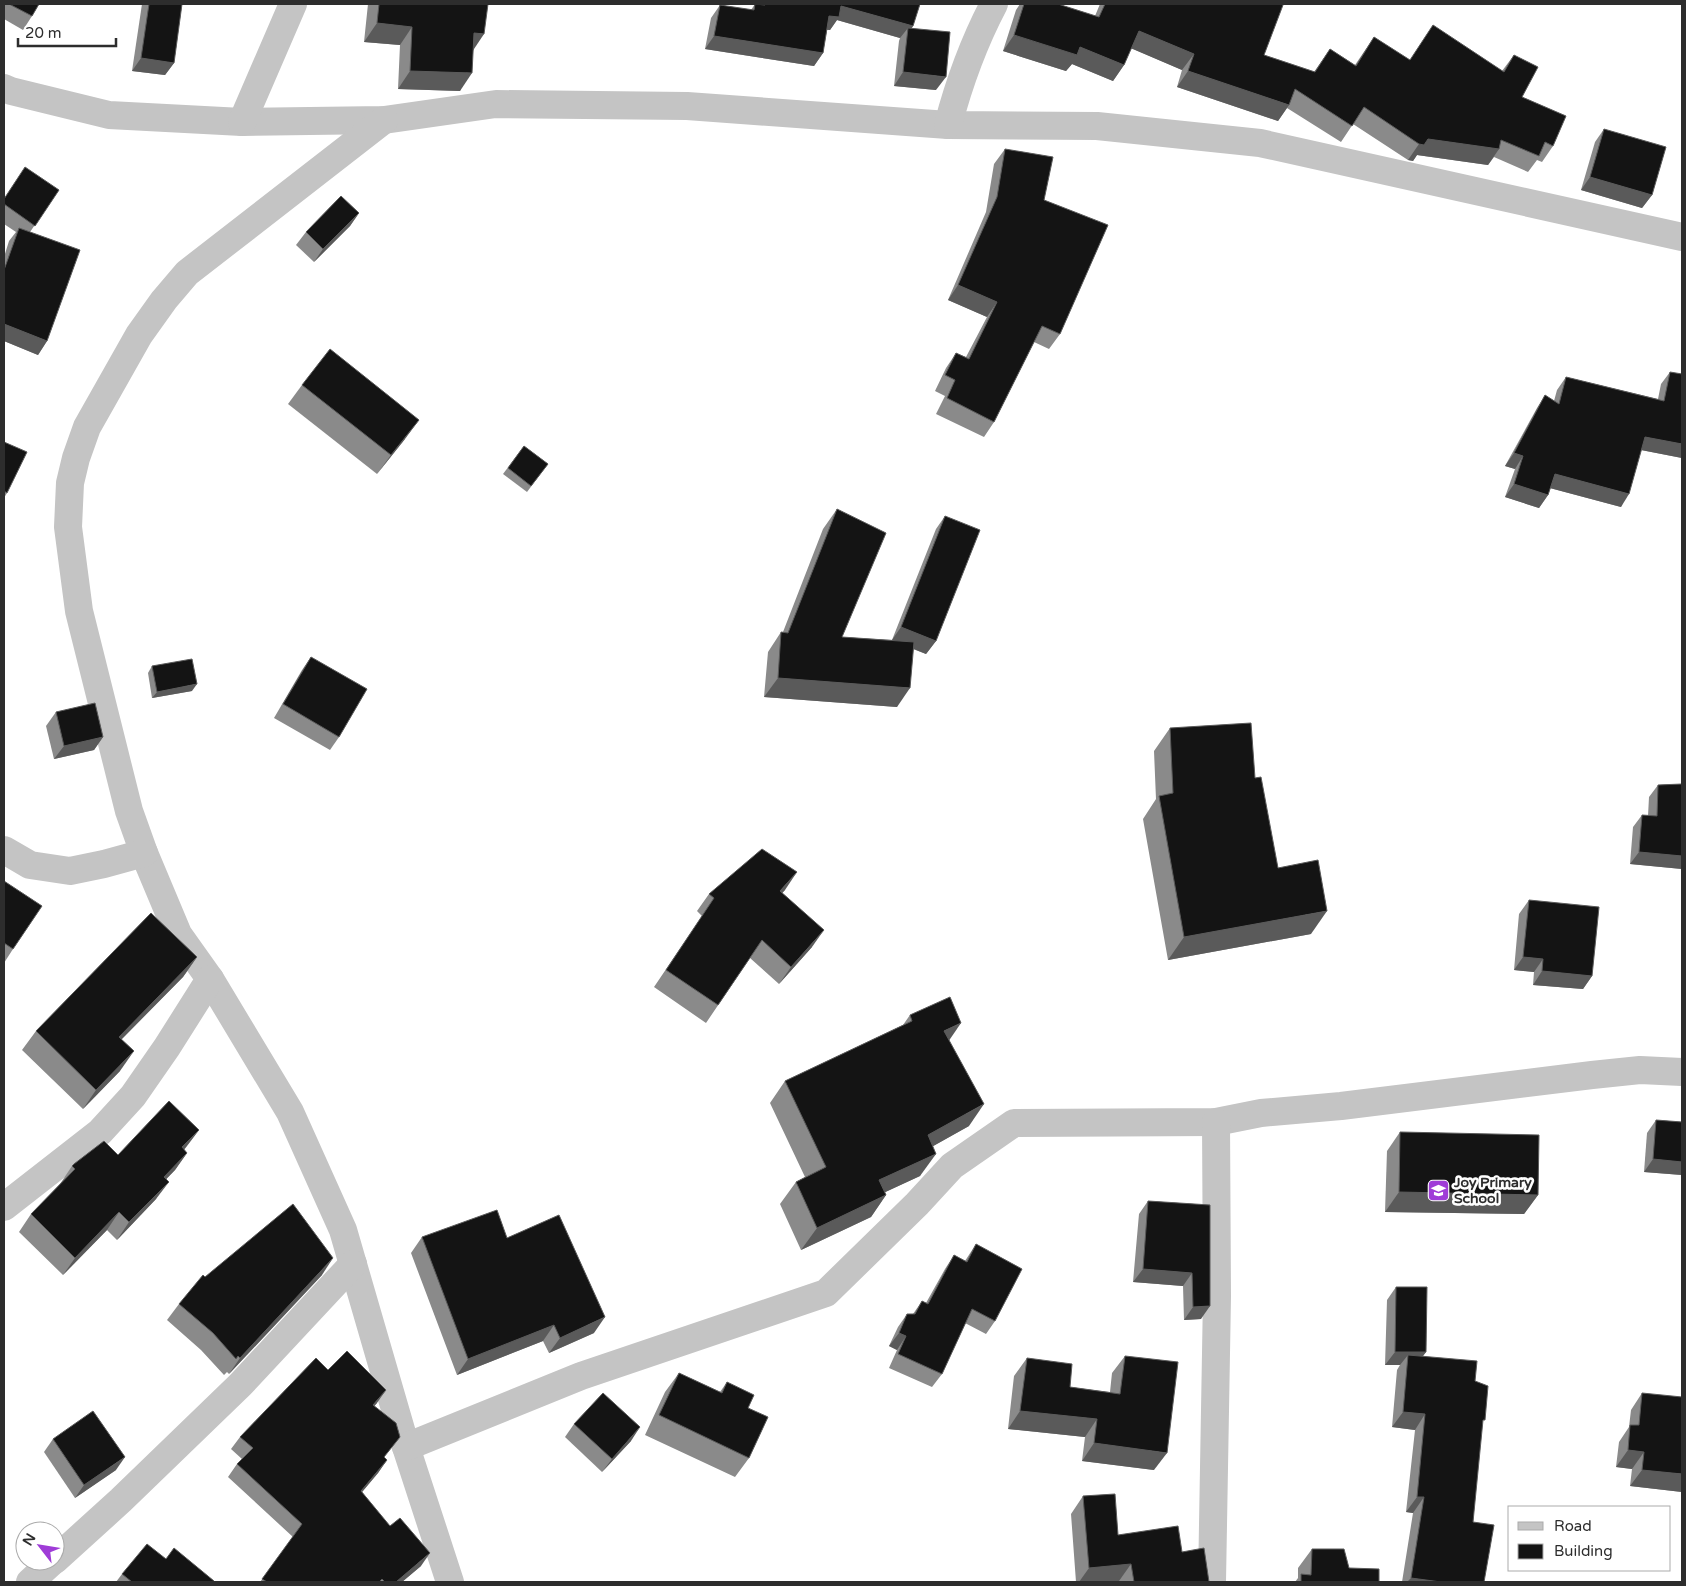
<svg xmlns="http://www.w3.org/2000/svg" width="1686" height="1586" font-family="'Varela Round',sans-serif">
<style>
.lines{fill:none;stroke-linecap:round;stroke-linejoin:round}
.minor{stroke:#c4c4c4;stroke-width:28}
.wall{fill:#8a8a8a}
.shaded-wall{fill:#5a5a5a}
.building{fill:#141414;stroke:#5a5a5a}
.labels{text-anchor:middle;stroke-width:5;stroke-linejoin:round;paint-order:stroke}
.poi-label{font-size:14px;font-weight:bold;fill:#2d2d2d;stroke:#fff;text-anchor:start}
</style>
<rect width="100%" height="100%" fill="#fff"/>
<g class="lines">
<!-- minor -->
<g class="minor">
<path d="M4,88L11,91L109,115L242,122L384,120L496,104L687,106L948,125L1097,126L1260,143L1682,237"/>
<path d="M384,120L187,273L164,300L139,335L87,427L76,458L70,483L68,527L79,611L129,811L144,853L178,934L210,979L290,1112L343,1230L406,1447L450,1582"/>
<path d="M242,122L293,4"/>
<path d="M948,125C959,83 974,42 994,4"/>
<path d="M4,850L30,865L70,871L104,864L144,853"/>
<path d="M4,1207L100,1132L133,1096L167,1047L210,979"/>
<path d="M406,1447L581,1376L826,1293L917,1204L952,1166L1014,1123L1216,1122L1261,1113L1341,1106L1592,1075L1640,1070L1682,1072"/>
<path d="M55,1560L121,1500L240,1385L353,1264"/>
<path d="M30,1582L53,1561"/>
<path d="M1212,1582L1217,1296L1216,1122"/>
</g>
</g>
<!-- wall -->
<g class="wall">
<path d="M4,4H39L32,16L23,30L4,19Z"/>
<path d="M142,4H182L174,63L165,75L132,71Z"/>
<path d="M368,4H488L460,91L398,89L400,45L364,42Z"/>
<path d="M755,4H920L912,28L936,90L894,86L899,41L900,38L837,20L830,30H827L823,53L814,66L705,49L711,18L720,5L751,10Z"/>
<path d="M1020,4H1058L1095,16L1100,4H1281L1264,55L1314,72L1330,49L1355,65L1374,37L1409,60L1502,71L1514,55L1522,97L1553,146L1542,162L1537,160L1528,172L1494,157L1488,165L1417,155L1413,161L1408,160L1353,124L1341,142L1287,108L1278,121L1177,87L1182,70L1131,48L1124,65L1113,81L1072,64L1066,71L1003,51L1016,10Z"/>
<path d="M1604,129L1652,195L1642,208L1581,190L1595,142Z"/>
<path d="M1005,149L1044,200L1060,334L1049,349L1034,342L994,422L984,437L936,414L945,396L935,391L946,368L956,353L966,357L987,317L948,300L986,212L994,164Z"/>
<path d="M59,190L30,232L47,341L38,355L4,341V257L9,241L16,232L4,224V198Z"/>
<path d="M359,213L350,226L314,262L296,245L306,232Z"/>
<path d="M1670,372L1682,458L1641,450L1621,507L1550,488L1548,495L1539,508L1505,497L1515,469L1505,466L1537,408L1545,395L1554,401L1557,390L1566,377L1658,399L1661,384Z"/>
<path d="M302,385L405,439L377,474L288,404Z"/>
<path d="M4,442L7,493L4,498Z"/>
<path d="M524,446L548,464L527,492L503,474Z"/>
<path d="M837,509L842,637L893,640H892L936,529L945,516L936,641L926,654L913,649L897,707L764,697L768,652L781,632H783L823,529Z"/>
<path d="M311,657L339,737L330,750L274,718L302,670Z"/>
<path d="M152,666L192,691L152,698L148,673Z"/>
<path d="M56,712L103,737L94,750L54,759L46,726Z"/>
<path d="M1170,728L1255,778L1278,868L1311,934L1168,960L1143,819L1156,799L1154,751Z"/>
<path d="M1682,781V869L1630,864L1633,827L1642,815L1648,816L1649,797L1658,785L1682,784Z"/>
<path d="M4,881L13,949L4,963Z"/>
<path d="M785,890L782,893L812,947L779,984L750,958L706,1023L654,987L702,916L697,911L709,894Z"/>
<path d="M1529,900L1592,976L1583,989L1533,985L1534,972L1514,970L1519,914Z"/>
<path d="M197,957L183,977L121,1040L120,1071L83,1109L22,1050L36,1031Z"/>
<path d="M910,1015L949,1040L969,1126L933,1146L920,1176L885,1192L886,1195L871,1217L801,1250L780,1204L796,1182L805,1177L770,1103L785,1081L903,1025Z"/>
<path d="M1656,1120L1682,1122V1175L1644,1172L1647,1133Z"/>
<path d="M199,1130L184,1150L187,1153L175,1170L166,1179L156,1199L117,1240L107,1230L63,1275L19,1232L31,1214L60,1184L72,1166L118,1155Z"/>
<path d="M1400,1132L1538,1195L1524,1214L1385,1212L1387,1151Z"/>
<path d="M1148,1201L1210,1205L1201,1319L1184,1320L1183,1286L1133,1282L1139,1214Z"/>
<path d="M422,1237L507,1238L594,1333L549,1353L543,1341L457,1375L411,1253Z"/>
<path d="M976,1244L995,1321L986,1334L965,1323L942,1374L932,1387L889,1368L897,1350L889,1346L898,1327L907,1314H913L922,1301L926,1303L945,1269L954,1255L965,1261Z"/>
<path d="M322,1275L229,1374L227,1372L224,1375L201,1350L167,1320L179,1304L205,1277Z"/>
<path d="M1396,1287L1426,1352L1423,1356L1475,1381L1482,1423L1473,1522L1484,1582H1402L1413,1513L1406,1512L1415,1430L1392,1427L1397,1370L1400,1365H1385L1387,1300Z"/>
<path d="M1125,1356L1154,1470L1082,1461L1085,1437L1008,1429L1014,1376L1027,1358L1070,1387L1110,1392L1112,1373Z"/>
<path d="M328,1370L377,1403L374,1406L385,1458L387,1460L378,1473L362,1492L421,1566L402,1582H260L293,1537L228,1477L237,1464L242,1459L231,1449L240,1437Z"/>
<path d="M679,1373L720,1392L727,1382L748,1408L749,1458L735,1477L645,1435L665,1392Z"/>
<path d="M1642,1393L1682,1492L1630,1486L1632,1469L1616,1467L1619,1442L1629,1427L1631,1410Z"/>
<path d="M574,1424L631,1441L602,1472L565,1437Z"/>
<path d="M53,1439L116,1470L75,1498L44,1452Z"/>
<path d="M1083,1496L1118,1535L1182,1552L1209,1582H1119V1581L1110,1582H1076L1071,1514Z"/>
<path d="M1312,1549L1349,1568L1379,1582H1295L1298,1578V1568Z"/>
<path d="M166,1559L214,1582H116L122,1574Z"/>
</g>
<!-- shaded-wall -->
<g class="shaded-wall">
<path d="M841,6L913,26L907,35L908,28L900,38L837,20L830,30L820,29L829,16Z"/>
<path d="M377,23L412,27L400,45L364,42Z"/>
<path d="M1139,31L1194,54L1182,70L1128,47Z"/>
<path d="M474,33L484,34L472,52Z"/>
<path d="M1014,35L1080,47L1124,65L1113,81L1072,64L1066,71L1003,51Z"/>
<path d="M714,36L823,53L814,66L705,49Z"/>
<path d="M141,58L174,63L165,75L132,71Z"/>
<path d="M410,71L472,73L460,91L398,89Z"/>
<path d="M1188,71L1289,105L1278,121L1177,87Z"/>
<path d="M903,72L946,77L936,90L894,86Z"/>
<path d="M1428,139L1499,149L1488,165L1417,155L1413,161L1408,160L1419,144Z"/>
<path d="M1590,177L1652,195L1642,208L1581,190Z"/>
<path d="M359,213L350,226L314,262L323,249Z"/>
<path d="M958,285L997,302L987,317L948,300Z"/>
<path d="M4,324L47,341L38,355L4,341Z"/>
<path d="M419,420L405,439L377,474L391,455Z"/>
<path d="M1645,437L1682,444V458L1636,449Z"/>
<path d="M1514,453L1523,456L1515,469L1505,466Z"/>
<path d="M1555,474L1629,494L1621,507L1546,487Z"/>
<path d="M1514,484L1548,495L1539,508L1505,497Z"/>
<path d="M901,627L936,641L926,654L892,640Z"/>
<path d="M778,678L910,688L897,707L764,697Z"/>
<path d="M197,684L192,691L152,698L157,692Z"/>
<path d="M103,737L94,750L54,759L64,746Z"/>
<path d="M1639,852L1682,856V869L1630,864Z"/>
<path d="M797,872L785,890L768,908L780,891Z"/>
<path d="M1327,911L1311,934L1168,960L1184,937Z"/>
<path d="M824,930L812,947L779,984L791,967Z"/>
<path d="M197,957L183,977L105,1056L119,1037Z"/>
<path d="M1523,957L1543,959L1534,972L1514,970Z"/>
<path d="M1542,971L1592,976L1583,989L1533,985Z"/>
<path d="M961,1023L946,1045L944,1031Z"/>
<path d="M134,1051L120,1071L83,1109L96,1090Z"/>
<path d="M984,1104L969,1126L912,1158L928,1135Z"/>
<path d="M199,1130L186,1147L170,1165L182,1147Z"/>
<path d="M187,1153L175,1170L152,1194L164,1177Z"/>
<path d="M936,1154L920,1176L864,1202L879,1180Z"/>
<path d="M1653,1159L1682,1162V1175L1644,1172Z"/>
<path d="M169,1182L156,1199L117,1240L129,1222Z"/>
<path d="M1399,1192L1538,1195L1524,1214L1385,1212Z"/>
<path d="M886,1195L871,1217L801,1250L817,1228Z"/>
<path d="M119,1212L107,1230L63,1275L75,1258Z"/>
<path d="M333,1258L322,1275L229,1374L240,1358Z"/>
<path d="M1143,1269L1192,1273L1183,1286L1133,1282Z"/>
<path d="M1210,1306L1201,1319L1184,1320L1193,1307Z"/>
<path d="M605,1317L594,1333L549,1353L560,1338Z"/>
<path d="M554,1325L543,1341L457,1375L468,1359Z"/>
<path d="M899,1333L906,1336L897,1350L889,1346Z"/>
<path d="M1395,1352H1426L1416,1365L1408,1355L1400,1365H1385Z"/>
<path d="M386,1390L377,1403L364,1418L373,1405Z"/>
<path d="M1020,1411L1097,1419L1085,1437L1008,1429Z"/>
<path d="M1403,1412L1425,1414L1415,1430L1392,1427Z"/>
<path d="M640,1427L631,1441L602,1472L612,1459Z"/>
<path d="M1094,1443L1167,1453L1154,1470L1082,1461Z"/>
<path d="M1628,1450L1644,1452L1632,1469L1616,1467Z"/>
<path d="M125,1457L116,1470L75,1498L84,1485Z"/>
<path d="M387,1460L378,1473L352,1504L361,1491Z"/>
<path d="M1642,1470L1682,1474V1492L1630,1486Z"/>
<path d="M1417,1497H1424L1413,1513L1406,1512Z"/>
<path d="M430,1553L421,1566L402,1582H396Z"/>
<path d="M1131,1564L1119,1581L1110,1582H1079L1089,1568Z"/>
<path d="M1411,1578L1441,1582H1407Z"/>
</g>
<!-- building -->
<g class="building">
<path d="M9,4H39L32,16Z"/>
<path d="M149,4H182L174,63L141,58Z"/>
<path d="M379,4H488L484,34L474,33L472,73L410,71L412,27L377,23Z"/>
<path d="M755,4L765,5L766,4H920L913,26L841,6L839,17L829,16L823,53L714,36L720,5L754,10Z"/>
<path d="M1024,4H1058L1099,17L1105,4H1281L1283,5L1264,55L1315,72L1330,49L1356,66L1374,37L1410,60L1433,25L1504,72L1514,55L1538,67L1522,97L1566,116L1553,146L1545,142L1539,156L1501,140L1499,149L1428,139L1424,145L1419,144L1364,107L1352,126L1295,89L1289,105L1188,71L1194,54L1139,31L1124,65L1080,47L1077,55L1014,35Z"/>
<path d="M908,28L950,32L946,77L903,72Z"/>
<path d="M1604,129L1666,147L1652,195L1590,177Z"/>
<path d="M1005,149L1053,157L1044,200L1108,225L1060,334L1042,326L994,422L947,398L955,380L945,375L956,353L969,359L997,302L958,285L997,197Z"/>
<path d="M25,167L59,190L35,226L4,204V199Z"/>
<path d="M341,196L359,213L323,249L306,232Z"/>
<path d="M19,228L80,250L47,341L4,324V270Z"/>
<path d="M330,349L419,420L391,455L302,385Z"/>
<path d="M1670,372L1682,374V444L1645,437L1629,494L1555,474L1548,495L1514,484L1523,456L1514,453L1545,395L1559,404L1566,377L1664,401Z"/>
<path d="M4,442L27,452L7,493L4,491Z"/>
<path d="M524,446L548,464L531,486L508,468Z"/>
<path d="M837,509L886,533L842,637L914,642L910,688L778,678L781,632L788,633Z"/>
<path d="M945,516L980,530L936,641L901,627Z"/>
<path d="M311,657L367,689L339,737L283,704Z"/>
<path d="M192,659L197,684L157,692L152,666Z"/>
<path d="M95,703L103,737L64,746L56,712Z"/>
<path d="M1251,723L1255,778L1261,777L1278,868L1318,860L1327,911L1184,937L1159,796L1173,793L1170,728Z"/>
<path d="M1682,784V856L1639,852L1642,815L1657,816L1658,785Z"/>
<path d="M762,849L797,872L780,891L824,930L791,967L762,940L718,1005L666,970L714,898L709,894Z"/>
<path d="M4,881L42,906L13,949L4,943Z"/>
<path d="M1529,900L1599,907L1592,976L1542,971L1543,959L1523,957Z"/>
<path d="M151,913L197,957L119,1037L134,1051L96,1090L36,1031Z"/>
<path d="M950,997L961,1023L944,1031L984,1104L928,1135L936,1154L879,1180L886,1195L817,1228L796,1182L826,1167L785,1081L912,1021L910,1015Z"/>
<path d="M169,1101L199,1130L182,1147L187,1153L164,1177L169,1182L129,1222L119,1212L75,1258L31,1214L75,1169L72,1166L74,1164L104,1141L118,1155Z"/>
<path d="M1656,1120L1682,1122V1162L1653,1159Z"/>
<path d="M1400,1132L1539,1135L1538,1195L1399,1192Z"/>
<path d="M1148,1201L1210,1205V1306L1193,1307L1192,1273L1143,1269Z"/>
<path d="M293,1204L333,1258L240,1358L238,1356L236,1359L213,1333L179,1304L203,1275L205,1277Z"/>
<path d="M497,1210L507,1238L559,1215L605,1317L560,1338L554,1325L468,1359L422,1237Z"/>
<path d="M976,1244L1022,1269L995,1321L972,1309L942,1374L898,1354L906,1336L899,1333L907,1314H915L922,1301L928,1304L954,1255L967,1262Z"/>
<path d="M1396,1287H1427L1426,1352H1395Z"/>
<path d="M347,1351L386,1390L373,1405L396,1423L400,1437L384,1457L387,1460L361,1491L390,1526L400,1518L430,1553L396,1582H385L382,1579L379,1582H267L262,1579L302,1524L237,1464L253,1448L240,1437L316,1358L328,1370Z"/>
<path d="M1408,1355L1477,1361L1475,1381L1488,1386L1485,1420H1483L1473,1522L1494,1525L1484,1582H1441L1411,1578L1424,1497H1417L1425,1414L1403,1412Z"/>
<path d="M1125,1356L1178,1362L1167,1453L1094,1443L1097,1419L1020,1411L1027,1358L1072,1364L1070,1387L1120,1394Z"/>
<path d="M679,1373L722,1393L727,1382L754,1395L748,1408L768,1417L749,1458L659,1415Z"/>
<path d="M603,1393L640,1427L612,1459L574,1424Z"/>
<path d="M1642,1393L1682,1397V1474L1642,1470L1644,1452L1628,1450L1630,1425H1639Z"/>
<path d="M93,1411L125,1457L84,1485L53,1439Z"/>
<path d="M1115,1494L1118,1535L1178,1526L1182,1552L1204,1548L1209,1582H1134L1131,1564L1089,1568L1083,1496Z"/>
<path d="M147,1544L166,1559L174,1548L214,1581L213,1582H132L122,1574Z"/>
<path d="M1312,1549H1344L1349,1568L1379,1569V1582H1301V1574L1311,1575Z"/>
</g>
<!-- icons -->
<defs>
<symbol id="school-square" viewBox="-11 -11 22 22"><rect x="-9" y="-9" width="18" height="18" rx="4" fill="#9f3cd7" stroke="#fff"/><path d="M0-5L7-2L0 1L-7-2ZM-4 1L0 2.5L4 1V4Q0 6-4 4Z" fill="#fff"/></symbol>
</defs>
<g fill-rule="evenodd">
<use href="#school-square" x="1426" y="1178" width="25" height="25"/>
</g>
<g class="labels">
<!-- poi labels -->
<g class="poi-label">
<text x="1454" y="1187">Joy Primary<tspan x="1454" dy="16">School</tspan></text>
</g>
</g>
<!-- border -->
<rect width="1686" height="1586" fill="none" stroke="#2d2d2d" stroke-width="10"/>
<!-- legend -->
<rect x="1508" y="1506" width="162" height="65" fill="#ffffff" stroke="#ababab"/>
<rect x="1518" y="1522" width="25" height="8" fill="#c4c4c4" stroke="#ababab"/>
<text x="1554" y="1531" font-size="15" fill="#2d2d2d">Road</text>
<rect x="1518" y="1544" width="25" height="15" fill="#141414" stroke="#ababab"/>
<text x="1554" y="1556" font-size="15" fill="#2d2d2d">Building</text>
<!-- north arrow -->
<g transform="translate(40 1546) rotate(301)"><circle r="24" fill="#ffffff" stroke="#ababab"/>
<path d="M0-4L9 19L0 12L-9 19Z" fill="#9f3cd7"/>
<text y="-8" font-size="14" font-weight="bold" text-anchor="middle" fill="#2d2d2d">N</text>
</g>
<!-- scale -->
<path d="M18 38v8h98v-8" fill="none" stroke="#2d2d2d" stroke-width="2.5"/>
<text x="25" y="38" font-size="15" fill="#2d2d2d" stroke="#ffffff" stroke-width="4" paint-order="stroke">20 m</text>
</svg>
